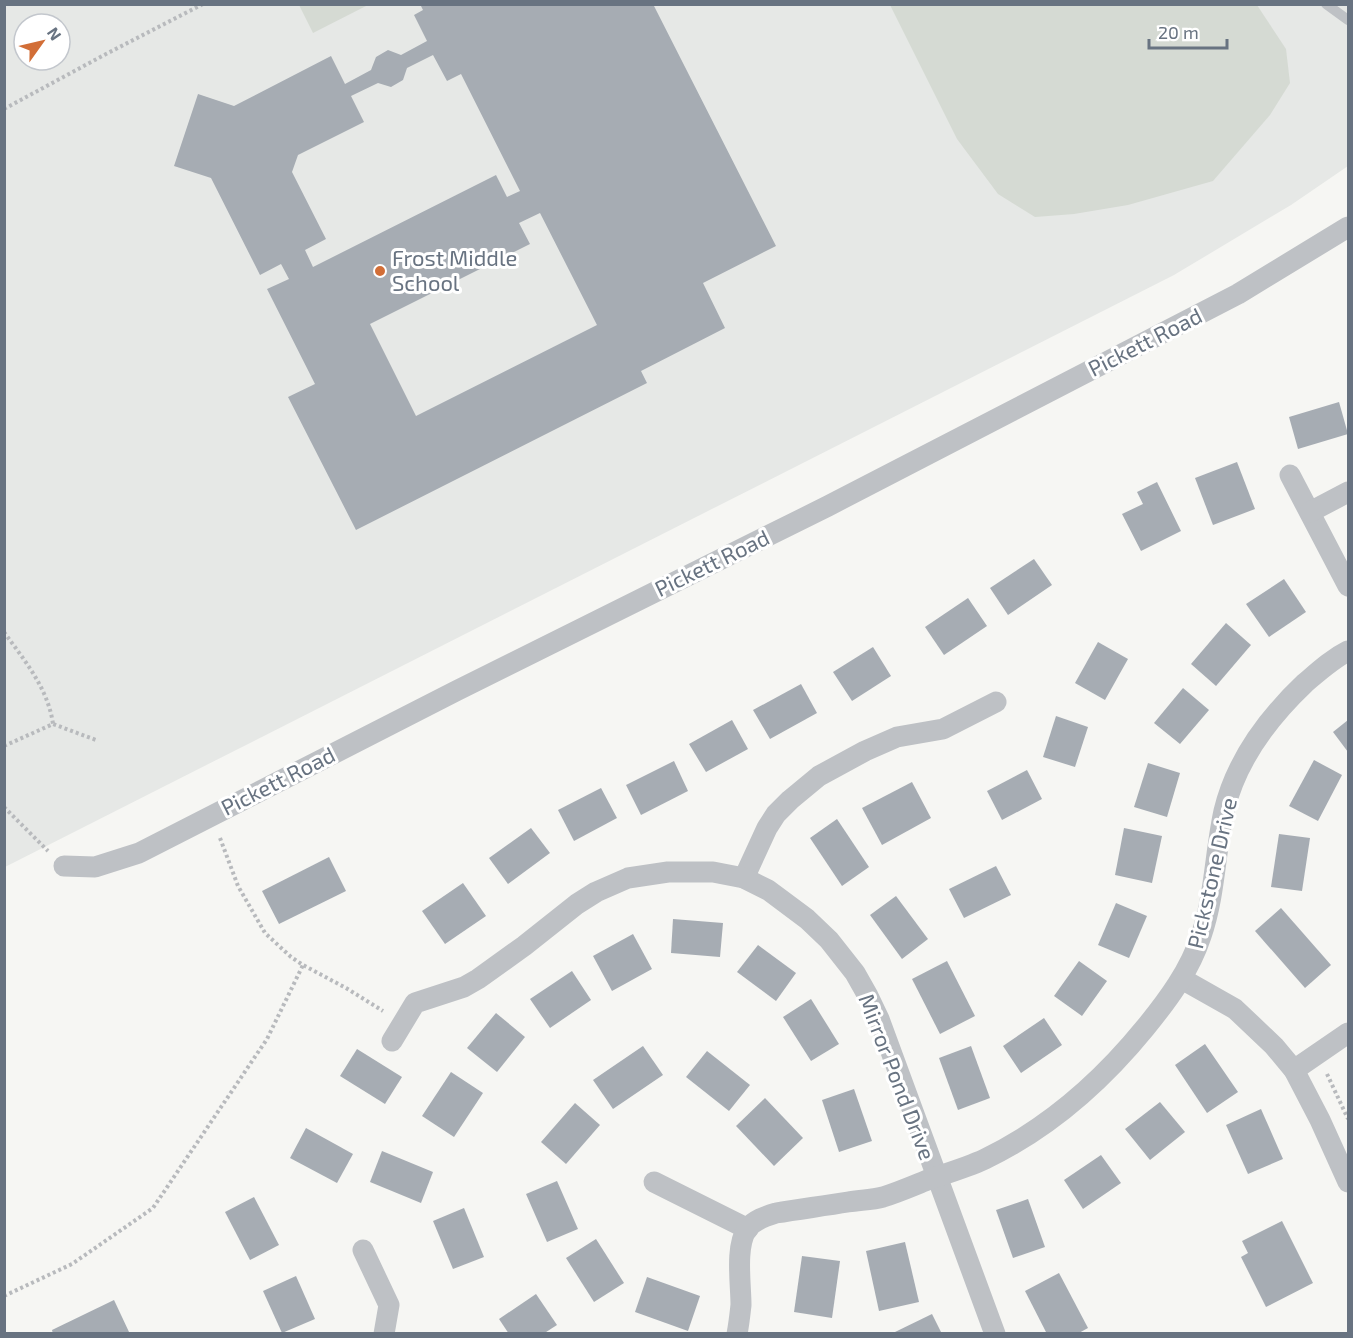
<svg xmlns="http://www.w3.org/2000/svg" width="1353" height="1338" font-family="'Exo 2',sans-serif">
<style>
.built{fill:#e6e8e6;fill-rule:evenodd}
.green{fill:#d5dad3}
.building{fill:#a6acb3;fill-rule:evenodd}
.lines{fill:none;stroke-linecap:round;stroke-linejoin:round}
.path{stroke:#b8babd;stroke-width:4;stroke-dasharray:3 3;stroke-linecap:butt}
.lane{stroke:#bec1c5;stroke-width:10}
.street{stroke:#bec1c5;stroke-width:21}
.poi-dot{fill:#d26e37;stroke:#fff;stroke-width:2}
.labels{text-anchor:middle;stroke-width:6;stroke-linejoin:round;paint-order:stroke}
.poi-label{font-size:22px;fill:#687381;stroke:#fff;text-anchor:start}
.street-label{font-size:22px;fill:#687381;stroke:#fff}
</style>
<rect width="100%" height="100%" fill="#f6f6f3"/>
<!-- built -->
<path class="built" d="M5,5H1348V166L1291,205L1174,275L5,867ZM24,24H60V60H24Z"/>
<!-- green -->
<g class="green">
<path d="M299,5H368L313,33Z"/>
<path d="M890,5H1257L1286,49L1290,83L1270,115L1213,181L1128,205L1074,214L1035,217L998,194L957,139Z"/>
</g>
<!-- building -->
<g class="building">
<path d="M420,4H653L776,246L703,283L725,328L641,371L647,383L356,530L288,397L315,384L267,289L289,279L281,264L260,275L211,178L174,166L198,94L234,106L331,56L345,84L371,70L376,57L388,50L401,55L427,41L414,15L423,10ZM433,55L447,81L461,74L520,191L507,197L496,175L313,267L305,250L326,239L292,172L298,155L364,122L351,96L378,83L391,87L403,80L407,68ZM540,213L597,325L416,416L370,324L530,244L519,223Z"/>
<path d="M1339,402L1348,434L1298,449L1289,417Z"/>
<path d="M1237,462L1255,509L1213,525L1195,478Z"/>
<path d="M1157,482L1181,531L1141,551L1122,514L1143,504L1137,492Z"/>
<path d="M1034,559L1052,585L1008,615L990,588Z"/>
<path d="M1284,579L1306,612L1269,637L1246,604Z"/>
<path d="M968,598L987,626L944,655L925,627Z"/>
<path d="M1226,623L1251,645L1216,686L1191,664Z"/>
<path d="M1098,642L1128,659L1105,700L1075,683Z"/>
<path d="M873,647L891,676L852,701L833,672Z"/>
<path d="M801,684L817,713L770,739L753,710Z"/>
<path d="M1183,688L1209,710L1180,744L1154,723Z"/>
<path d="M1056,716L1088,727L1075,767L1043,757Z"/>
<path d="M732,720L748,749L706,772L689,744Z"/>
<path d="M1348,720V752L1333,732Z"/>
<path d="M1314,760L1342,775L1318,821L1289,806Z"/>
<path d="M674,761L688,791L641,815L626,785Z"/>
<path d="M1148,763L1180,773L1167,817L1134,807Z"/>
<path d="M1027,770L1042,799L1002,820L987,791Z"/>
<path d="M912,782L931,818L882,845L862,808Z"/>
<path d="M601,788L617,818L574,841L558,810Z"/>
<path d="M837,819L869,867L842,886L810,838Z"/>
<path d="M531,828L550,853L508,884L489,858Z"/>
<path d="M1124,828L1162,836L1152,883L1115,875Z"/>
<path d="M1279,834L1310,838L1302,891L1271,887Z"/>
<path d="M329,857L346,891L279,924L262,891Z"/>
<path d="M996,866L1011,895L964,918L949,889Z"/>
<path d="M463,883L486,916L445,944L422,911Z"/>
<path d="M896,896L928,939L902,959L870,915Z"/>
<path d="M1116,903L1147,916L1129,958L1098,945Z"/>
<path d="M1281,908L1331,965L1305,988L1255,931Z"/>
<path d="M673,919L723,923L720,957L671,953Z"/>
<path d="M633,934L652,969L612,991L593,956Z"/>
<path d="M758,945L796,973L776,1001L737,972Z"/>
<path d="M947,961L975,1016L940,1034L912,979Z"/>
<path d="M1079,961L1107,981L1082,1016L1054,996Z"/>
<path d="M572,971L591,1000L550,1028L530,999Z"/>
<path d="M811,999L839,1044L811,1061L783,1017Z"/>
<path d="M496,1013L525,1037L497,1072L467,1048Z"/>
<path d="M1044,1018L1062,1045L1021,1073L1003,1046Z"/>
<path d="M1205,1044L1238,1092L1207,1113L1175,1065Z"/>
<path d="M643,1046L663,1075L613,1109L593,1080Z"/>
<path d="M971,1046L990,1098L958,1110L939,1058Z"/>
<path d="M357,1049L402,1077L385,1104L340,1076Z"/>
<path d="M707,1051L750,1085L729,1111L686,1077Z"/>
<path d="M451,1072L483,1093L454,1137L422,1116Z"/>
<path d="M854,1089L872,1141L839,1152L822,1100Z"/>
<path d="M765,1098L803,1138L774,1166L736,1126Z"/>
<path d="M1160,1102L1185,1132L1150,1160L1125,1129Z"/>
<path d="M575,1103L600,1125L566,1164L541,1142Z"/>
<path d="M1261,1109L1283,1159L1248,1174L1226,1125Z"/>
<path d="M306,1128L353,1154L337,1183L290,1158Z"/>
<path d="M382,1151L433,1172L421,1203L370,1182Z"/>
<path d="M1101,1155L1121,1183L1083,1209L1064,1180Z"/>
<path d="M557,1181L578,1229L547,1242L526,1194Z"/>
<path d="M254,1197L279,1245L250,1260L225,1212Z"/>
<path d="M1028,1199L1045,1247L1013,1258L996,1210Z"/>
<path d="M464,1208L484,1257L453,1269L433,1221Z"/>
<path d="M1282,1221L1313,1283L1266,1307L1241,1257L1248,1253L1242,1241Z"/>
<path d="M596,1239L624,1283L594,1302L566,1258Z"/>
<path d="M905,1242L919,1302L879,1311L866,1251Z"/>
<path d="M802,1256L840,1261L832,1318L794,1312Z"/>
<path d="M1059,1273L1088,1328L1077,1334H1047L1025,1291Z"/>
<path d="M296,1276L315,1319L282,1333L263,1291Z"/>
<path d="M647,1277L700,1296L688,1331L635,1312Z"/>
<path d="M536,1294L557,1325L543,1334H509L499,1319Z"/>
<path d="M114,1300L129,1332L126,1334H53L52,1330Z"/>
<path d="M932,1314L942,1334H896L895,1332Z"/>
</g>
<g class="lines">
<!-- path -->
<g class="path">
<path d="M4,109L106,54L203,4"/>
<path d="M4,632C24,660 48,688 53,724"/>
<path d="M4,746L53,724L96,740"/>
<path d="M4,807L48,851"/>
<path d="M220,838L238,886L265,933L291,957L303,965L346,988L383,1011"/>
<path d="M1327,1074L1348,1119"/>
<path d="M4,1296L72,1264L153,1208L267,1039L303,965"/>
</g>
<!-- lane -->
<path class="lane" d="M1326,4L1348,20"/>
<!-- street -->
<g class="street">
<path d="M1290,475L1348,586"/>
<path d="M1310,512L1348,492"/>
<path d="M64,866L95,867L139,853L456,691L828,506L1238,294L1348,227"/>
<path d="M744,878L767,828L776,814L790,800L819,776L865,751L897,737L943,729L996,702"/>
<path d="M1182,979L1235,1009L1274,1046L1294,1070L1320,1120L1348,1182"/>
<path d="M392,1041L415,1003L464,987L478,979L524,946L577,904L596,892L628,878L668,872H713L744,878L768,890L807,919L829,940L855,973L868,996L879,1019L995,1334"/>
<path d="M1294,1070L1348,1033"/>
<path d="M654,1182L748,1229"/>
<path d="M363,1250L389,1305L384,1334"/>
<path d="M737,1334C739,1324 740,1314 741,1305C741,1284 735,1247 747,1229C754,1220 766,1216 776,1213C800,1209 824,1206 848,1202C859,1200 872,1200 883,1197C899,1192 915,1185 930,1179C948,1173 968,1167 985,1159C1049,1128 1101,1082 1145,1028C1168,1000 1190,970 1201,936C1215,896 1215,852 1224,811C1236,761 1268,718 1305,683C1319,671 1332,659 1348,651"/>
</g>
</g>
<!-- markers -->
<circle class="poi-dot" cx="380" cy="271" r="6"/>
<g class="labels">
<!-- poi labels -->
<g class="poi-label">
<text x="392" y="266">Frost Middle<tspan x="392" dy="25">School</tspan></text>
</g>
<!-- street labels -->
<g class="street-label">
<text transform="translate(1145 342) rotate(-27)" y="8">Pickett Road</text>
<text transform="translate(712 563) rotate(-26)" y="8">Pickett Road</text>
<text transform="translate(278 781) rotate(-27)" y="8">Pickett Road</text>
<text transform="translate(1212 873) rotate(-77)" y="8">Pickstone Drive</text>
<text transform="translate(897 1077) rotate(69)" y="8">Mirror Pond Drive</text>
</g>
</g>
<!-- border -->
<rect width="1353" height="1338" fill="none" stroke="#687381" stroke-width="12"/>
<!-- north arrow -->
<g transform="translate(42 42) rotate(56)"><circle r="28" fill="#ffffff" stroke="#c3c7cd" stroke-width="1.5"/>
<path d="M0-4.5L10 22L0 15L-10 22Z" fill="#d26e37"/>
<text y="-9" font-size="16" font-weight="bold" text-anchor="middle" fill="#687381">N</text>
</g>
<!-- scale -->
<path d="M1149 39v9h78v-9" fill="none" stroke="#687381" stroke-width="3"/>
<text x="1158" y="39" font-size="18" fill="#687381" stroke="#ffffff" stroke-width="4.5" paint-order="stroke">20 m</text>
</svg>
